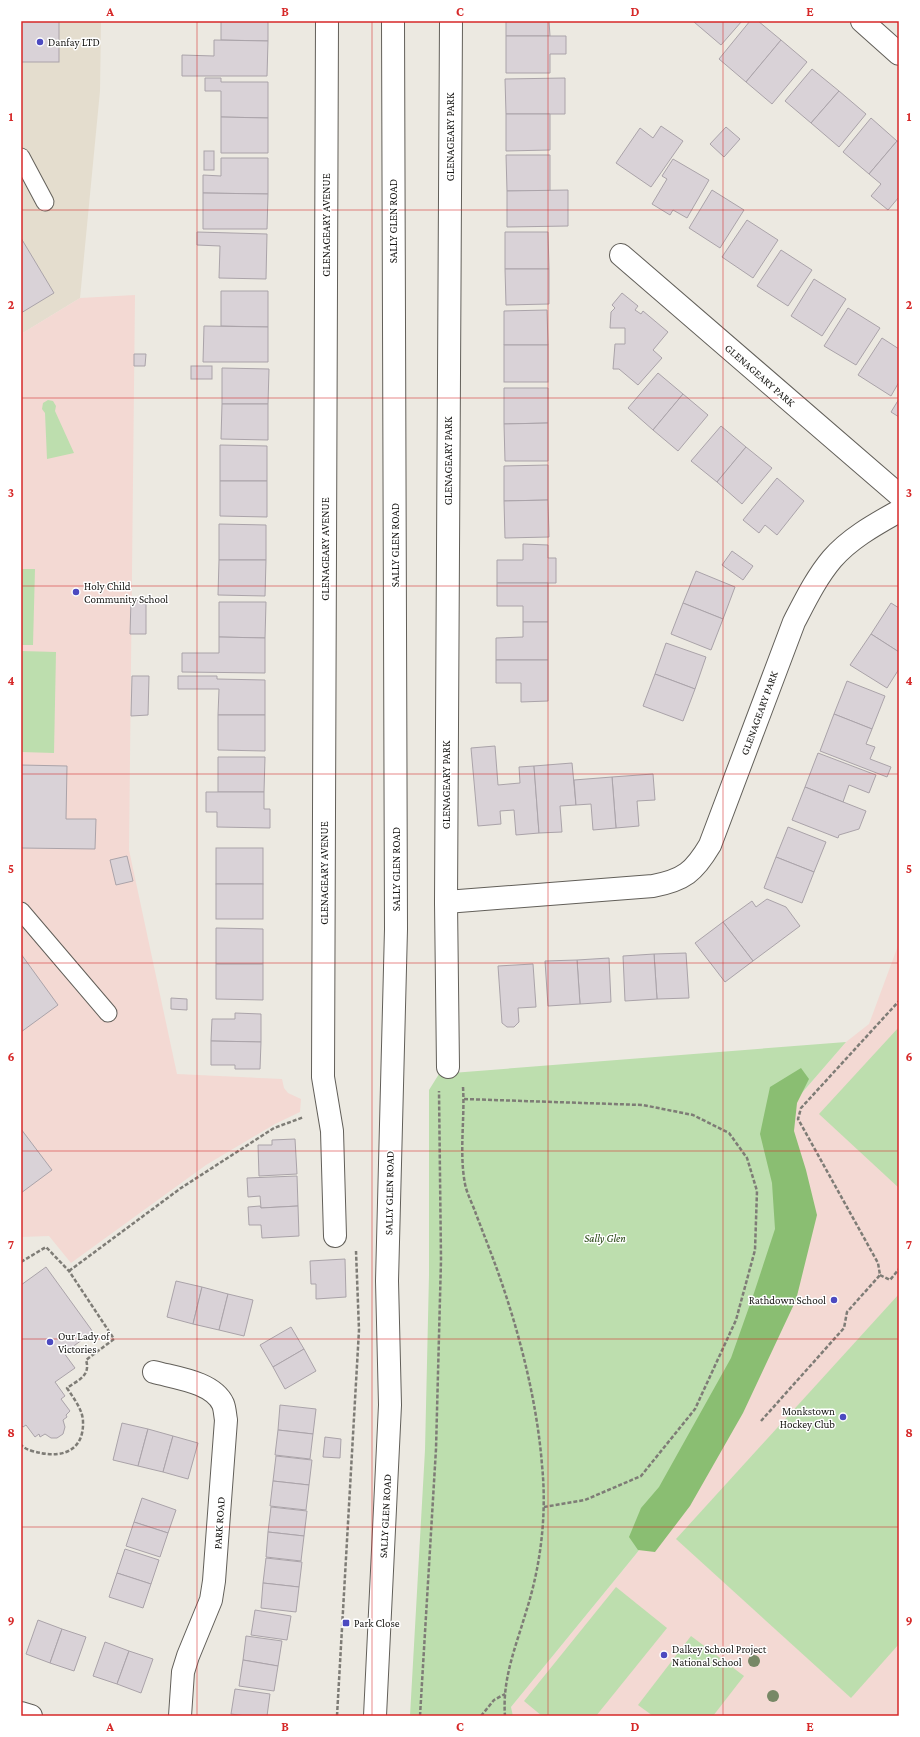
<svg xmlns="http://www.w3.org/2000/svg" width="920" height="1737" font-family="'Crimson Pro',serif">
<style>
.built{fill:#e4ddce}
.education{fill:#f3d9d3}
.green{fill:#bddeae}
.forest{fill:#8abe72}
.building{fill:#d9d2d7;stroke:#aaa3a9}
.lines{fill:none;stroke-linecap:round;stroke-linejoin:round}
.lane-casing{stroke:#625f59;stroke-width:19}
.street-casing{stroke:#625f59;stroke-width:24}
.secondary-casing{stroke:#625f59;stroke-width:24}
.path{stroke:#7e7c76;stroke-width:2.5;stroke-dasharray:4 2;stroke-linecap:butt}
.lane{stroke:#fff;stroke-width:17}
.street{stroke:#fff;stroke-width:22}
.secondary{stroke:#fff;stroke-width:22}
.tree{fill:#786}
.grid{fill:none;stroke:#d62828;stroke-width:1;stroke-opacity:0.55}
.poi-dot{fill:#4c4ac0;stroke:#fff;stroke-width:1.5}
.labels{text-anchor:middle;stroke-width:3;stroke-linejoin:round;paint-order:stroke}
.poi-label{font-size:11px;fill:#171613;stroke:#fff;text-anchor:start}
.street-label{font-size:11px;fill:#171613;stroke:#fff}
.park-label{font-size:11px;font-style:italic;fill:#173802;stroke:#fff}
.neatline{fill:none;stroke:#d62828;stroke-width:1.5}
.grid-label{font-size:13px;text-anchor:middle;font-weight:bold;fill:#d62828}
</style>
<rect width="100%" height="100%" fill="#ece9e1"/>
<!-- built -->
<path class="built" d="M21,21H101L100,91L80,298L21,334Z"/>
<!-- education -->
<g class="education">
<path d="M135,295L129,850L177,1074L282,1079L284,1088L288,1093L301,1099L300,1112L275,1124L206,1165L71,1263L49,1236L21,1237V334L80,298Z"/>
<path d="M899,943V1716H513L511,1707L636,1554L681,1494L788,1109L846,1042L869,1024Z"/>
</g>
<!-- green -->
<g class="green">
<path d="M48,400L53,401L56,406L55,411L74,453L47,459L45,413L42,409L43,403Z"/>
<path d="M21,569H35L33,645H21Z"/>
<path d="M21,651L56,652L54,753L21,752Z"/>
<path d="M899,1027V1188L819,1114Z"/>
<path d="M846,1042L788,1109L790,1238L681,1494L636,1554L511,1707L513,1716H410L425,1450L429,1275V1090L439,1074Z"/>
<path d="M899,1294V1644L851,1698L676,1539Z"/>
<path d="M616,1587L667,1628L596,1716H542L524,1701Z"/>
<path d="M691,1636L744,1676L713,1716H653L638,1705Z"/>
</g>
<!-- forest -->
<path class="forest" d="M801,1068L809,1079L797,1103L794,1131L806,1170L817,1215L796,1300L743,1413L690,1506L655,1552L638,1550L629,1537L641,1508L659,1487L731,1358L754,1293L775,1229L772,1183L760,1134L770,1087Z"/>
<!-- building -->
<g class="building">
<rect x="21" y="21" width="38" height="41"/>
<path d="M221,21H268V41L221,40Z"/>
<path d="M506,21H549L550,36H506Z"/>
<path d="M695,21H742L721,45L694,22Z"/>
<path d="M750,21H758L781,40L746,82L719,59Z"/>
<path d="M506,36H566V54H550V73H506Z"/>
<path d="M214,40L268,41L267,76H182V55L214,56Z"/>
<path d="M781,40L807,62L772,104L746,82Z"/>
<path d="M812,69L839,91L811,123L785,101Z"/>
<path d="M205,78H221V82H268V118L221,117V91H205Z"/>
<path d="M565,78V114H506L505,79Z"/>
<path d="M839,91L866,114L839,147L811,123Z"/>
<path d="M506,114H550V150L506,151Z"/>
<path d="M221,117L268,118V153H221Z"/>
<path d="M871,118L897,141L869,174L843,152Z"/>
<path d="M661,126L683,141L651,187L616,163L640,128L653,138Z"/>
<path d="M726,127L740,139L724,157L710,144Z"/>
<path d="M897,141L899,142V197L888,210L871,196L881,184L869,174Z"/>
<rect x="204" y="151" width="10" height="19"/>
<path d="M506,155H550V191H507Z"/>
<path d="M221,158H268V194L203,193V175L221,176Z"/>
<path d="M673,159L709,180L687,218L673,210L670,215L652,204L667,179L662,176Z"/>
<path d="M568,190V226L507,227V191Z"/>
<path d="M712,190L744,210L720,248L689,228Z"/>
<path d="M203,193L268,194L267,229H203Z"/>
<path d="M747,220L778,240L753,278L722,257Z"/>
<path d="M197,232L267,234L266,279L219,278L220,246L197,245Z"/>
<path d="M505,232H548L549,269H505Z"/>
<path d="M21,238L54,293L21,313Z"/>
<path d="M781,250L812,270L788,306L757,286Z"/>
<path d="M505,269H549V304L506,305Z"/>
<path d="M814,279L846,299L822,336L791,316Z"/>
<path d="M221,291H268V327L221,326Z"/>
<path d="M622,293L638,306L635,310L641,314L643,311L668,332L653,350L662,358L638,385L619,369H613L615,344H625V328H610L611,312L615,308L612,305Z"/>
<path d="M848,308L880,328L856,365L824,346Z"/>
<path d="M547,310L548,345H504V311Z"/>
<path d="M204,326L268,327V362H203Z"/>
<path d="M882,338L899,349V382L891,396L858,375Z"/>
<rect x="504" y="345" width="44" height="37"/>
<path d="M134,354H146L145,366H134Z"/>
<rect x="191" y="366" width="21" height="13"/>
<path d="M222,368L269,369L268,404H222Z"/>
<path d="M658,373L683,394L653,430L628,408Z"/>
<path d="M504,388H548V423L504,424Z"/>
<path d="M683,394L708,415L678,451L653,430Z"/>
<path d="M899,399V417L891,412Z"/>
<path d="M222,404H268V440L221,439Z"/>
<path d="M548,423V461H505L504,424Z"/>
<path d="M721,426L746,447L717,482L691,461Z"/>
<path d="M220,445L267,446V481H220Z"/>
<path d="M746,447L772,468L742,504L717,482Z"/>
<path d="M548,465V500L504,501V466Z"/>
<path d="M777,478L804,501L777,535L765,525L759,533L743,520Z"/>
<path d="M220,481H267V517L220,516Z"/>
<path d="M548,500L549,537L505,538L504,501Z"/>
<path d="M219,524L266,525V560H219Z"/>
<path d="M523,544L548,545V558H556V583H497V560H523Z"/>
<path d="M732,551L753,566L743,580L722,565Z"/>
<path d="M219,560H266L265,596L218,595Z"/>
<path d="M696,571L735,587L723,619L683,603Z"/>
<path d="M497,583H548V622H523V606H497Z"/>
<path d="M131,600L146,601V634H130Z"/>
<path d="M219,602H266L265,638L219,637Z"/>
<path d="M683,603L723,619L711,650L671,634Z"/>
<path d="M891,603L899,608V652L871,634Z"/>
<path d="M523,622H548V660H496V638L523,637Z"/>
<path d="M871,634L899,652V669L887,688L850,665Z"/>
<path d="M219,637L265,638V673L182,672V653H219Z"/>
<path d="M666,643L706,657L695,689L655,674Z"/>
<path d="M496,660H548V701L521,702V683H496Z"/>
<path d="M655,674L695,689L683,721L643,706Z"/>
<path d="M132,676H149L148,715L131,716Z"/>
<path d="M178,676H217V679L265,680V715H218L219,689H178Z"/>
<path d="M847,681L885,696L872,729L834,714Z"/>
<path d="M834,714L872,729L866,744L875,747L870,759L891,767L887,777L820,751Z"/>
<path d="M218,715H265V751L218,750Z"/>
<path d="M495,746L498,785L520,783L519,767L534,766L539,833L516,835L514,810L500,811L501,824L478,826L471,748Z"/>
<path d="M818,753L876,775L869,793L849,785L843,802L805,787Z"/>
<path d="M218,757H265L264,792H218Z"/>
<path d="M572,763L576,805L560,806L562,832L539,833L534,766Z"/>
<path d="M21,765L67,766L66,819H96L95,849L21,848Z"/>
<path d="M653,774L655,800L637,801L639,826L616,828L612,777Z"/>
<path d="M612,777L616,828L593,830L591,804L576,805L574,780Z"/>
<path d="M805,787L866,811L859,829L839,835L838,838L792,820Z"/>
<path d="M206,792H264V809H270V828L217,827V812H206Z"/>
<path d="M788,827L826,842L814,872L776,857Z"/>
<rect x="216" y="848" width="47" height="36"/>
<path d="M127,856L133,881L116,885L110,860Z"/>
<path d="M776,857L814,872L802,903L764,888Z"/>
<rect x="216" y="884" width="47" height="35"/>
<path d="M767,899L786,907L800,926L753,961L723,922L752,901L756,907Z"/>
<path d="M723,922L753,961L725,982L695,943Z"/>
<path d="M216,928L263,929V964H216Z"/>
<path d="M686,953L689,998L657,999L654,954Z"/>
<path d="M21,954L58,1005L21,1032Z"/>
<path d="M654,954L657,999L625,1001L623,956Z"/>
<path d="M609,958L611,1002L580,1004L577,960Z"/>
<path d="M577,960L580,1004L548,1006L545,961Z"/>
<path d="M216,964H263V1000L216,999Z"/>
<path d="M533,964L536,1007L518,1008L519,1022L514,1027H507L502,1023L498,966Z"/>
<path d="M171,998L187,999V1010L171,1009Z"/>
<path d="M235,1013L261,1014V1042L211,1041L212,1019H235Z"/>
<path d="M211,1041L261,1042L260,1069H235V1065H211Z"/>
<path d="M21,1129L52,1170L21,1193Z"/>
<path d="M295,1139L297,1174L259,1176L258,1145H272V1140Z"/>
<path d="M297,1176L298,1206L261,1208L260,1196L248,1197L247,1178Z"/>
<path d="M260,1206L261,1208L298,1206L299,1236L262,1238L261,1225H249L248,1207Z"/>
<path d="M345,1259L346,1297L316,1299V1284H311L310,1261Z"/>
<path d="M46,1267L93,1332L64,1353L75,1368L55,1382L65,1396L61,1399L70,1411L66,1415L67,1417L63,1420L65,1427L63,1434L57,1438H51L45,1434L40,1437L39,1434L35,1437L26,1425L23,1427L21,1425V1285Z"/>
<path d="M176,1281L202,1287L193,1324L167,1317Z"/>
<path d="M202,1287L228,1294L219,1330L193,1324Z"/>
<path d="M228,1294L253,1300L244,1336L219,1330Z"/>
<path d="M291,1327L304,1349L273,1367L260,1345Z"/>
<path d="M304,1349L316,1371L285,1389L273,1367Z"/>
<path d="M280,1405L316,1409L313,1434L278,1430Z"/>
<path d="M122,1423L148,1429L138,1466L113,1460Z"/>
<path d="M148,1429L173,1436L163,1472L138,1466Z"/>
<path d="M278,1430L313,1434L310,1459L275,1455Z"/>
<path d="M173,1436L198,1443L188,1479L163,1472Z"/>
<path d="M325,1437L341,1439L340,1458L323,1457Z"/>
<path d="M276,1456L312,1460L309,1485L273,1481Z"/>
<path d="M273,1481L309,1485L306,1510L270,1506Z"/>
<path d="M142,1498L176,1510L168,1533L134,1522Z"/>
<path d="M271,1507L307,1511L304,1536L268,1532Z"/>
<path d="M134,1522L168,1533L160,1557L126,1546Z"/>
<path d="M268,1532L304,1536L301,1561L266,1557Z"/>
<path d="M125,1549L159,1560L151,1584L117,1573Z"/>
<path d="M266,1558L302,1562L299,1587L263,1583Z"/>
<path d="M117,1573L151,1584L143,1608L109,1597Z"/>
<path d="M263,1583L299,1587L296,1612L261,1608Z"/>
<path d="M255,1610L291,1616L287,1640L251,1635Z"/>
<path d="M38,1620L62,1629L50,1663L26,1654Z"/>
<path d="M62,1629L86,1637L74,1671L50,1663Z"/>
<path d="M246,1636L282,1641L278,1666L243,1660Z"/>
<path d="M105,1642L129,1651L117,1684L93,1676Z"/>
<path d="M129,1651L153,1659L141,1693L117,1684Z"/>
<path d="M243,1660L278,1666L274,1691L239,1686Z"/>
<path d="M235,1689L270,1694L267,1716H246L231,1714Z"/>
</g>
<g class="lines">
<defs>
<g id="lane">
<path d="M21,157L45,202"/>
<path d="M21,911L108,1013"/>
</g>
<g id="street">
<path d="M327,21L323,1077L332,1131L335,1236"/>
<path d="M862,21L899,54"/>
<path d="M621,255L899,495"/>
<path d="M446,902L653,886C684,880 694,872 710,845L794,622C805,601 816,578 832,559C850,538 876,524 899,511"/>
<path d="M448,1067L446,902L451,21"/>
<path d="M154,1372C176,1378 213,1382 223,1404C225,1409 225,1415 226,1420L214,1581L211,1600L188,1656L183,1672L180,1716"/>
<path d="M21,1713L31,1716"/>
</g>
<path id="secondary" d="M375,1716L390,1405L387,1281L396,929L393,21"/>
</defs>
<!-- lane casing -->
<use href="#lane" class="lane-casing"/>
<!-- street casing -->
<use href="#street" class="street-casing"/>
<!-- secondary casing -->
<use href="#secondary" class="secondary-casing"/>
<!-- path -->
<g class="path">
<path d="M463,1087C465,1119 459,1152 465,1184C467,1194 473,1205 476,1214C484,1235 492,1255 499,1275C520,1335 537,1402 542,1465C547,1514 541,1565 526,1612C516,1646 502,1679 505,1716"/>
<path d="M464,1099L643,1105L693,1115L729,1133L747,1158L757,1191L755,1250L736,1320L695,1409L641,1476L585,1500L544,1507"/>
<path d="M21,1262L46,1247L69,1271L114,1339L86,1360C91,1376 78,1380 67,1388C74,1399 83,1410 83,1422C84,1449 64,1458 41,1453C35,1452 26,1450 21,1445"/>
<path d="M69,1271L181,1188L274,1128L304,1117"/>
<path d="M880,1275L890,1280L899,1269"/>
<path d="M761,1421L844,1328L847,1312L880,1275L878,1263L798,1119L801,1108L899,1001"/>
<path d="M337,1716L359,1330L356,1251"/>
<path d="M420,1716L436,1449L441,1260L439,1091"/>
<path d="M481,1716L494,1700L505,1694"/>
</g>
<!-- lane -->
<use href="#lane" class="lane"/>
<!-- street -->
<use href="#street" class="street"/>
<!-- secondary -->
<use href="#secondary" class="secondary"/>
</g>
<!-- trees -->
<g class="tree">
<circle cx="754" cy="1661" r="6"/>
<circle cx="773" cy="1696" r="6"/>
</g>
<!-- grid -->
<path class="grid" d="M197,21V1716M372,21V1716M548,21V1716M723,21V1716M21,210H899M21,398H899M21,586H899M21,774H899M21,963H899M21,1151H899M21,1339H899M21,1527H899"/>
<!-- markers -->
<g class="poi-dot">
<circle cx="40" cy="42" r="4"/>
<circle cx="76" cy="592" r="4"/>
<circle cx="834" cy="1300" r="4"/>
<circle cx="50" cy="1342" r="4"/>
<circle cx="843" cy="1417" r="4"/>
<rect x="342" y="1619" width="8" height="8" rx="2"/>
<circle cx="664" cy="1655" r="4"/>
</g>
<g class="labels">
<!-- poi labels -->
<g class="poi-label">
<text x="48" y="46">Danfay LTD</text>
<text x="84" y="590">Holy Child<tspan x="84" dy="13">Community School</tspan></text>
<text x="826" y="1304" text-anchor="end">Rathdown School</text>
<text x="58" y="1340">Our Lady of<tspan x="58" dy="13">Victories</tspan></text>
<text x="835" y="1415" text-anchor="end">Monkstown<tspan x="835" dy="13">Hockey Club</tspan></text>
<text x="354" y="1627">Park Close</text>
<text x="672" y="1653">Dalkey School Project<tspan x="672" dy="13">National School</tspan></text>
</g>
<!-- street labels -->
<g class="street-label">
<text transform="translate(450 137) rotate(-90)" y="4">GLENAGEARY PARK</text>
<text transform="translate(393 221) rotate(-90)" y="4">SALLY GLEN ROAD</text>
<text transform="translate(326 225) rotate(-90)" y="4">GLENAGEARY AVENUE</text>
<text transform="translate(760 375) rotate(41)" y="4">GLENAGEARY PARK</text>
<text transform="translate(448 461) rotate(-90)" y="4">GLENAGEARY PARK</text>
<text transform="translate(395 545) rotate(-90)" y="4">SALLY GLEN ROAD</text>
<text transform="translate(325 549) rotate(-90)" y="4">GLENAGEARY AVENUE</text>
<text transform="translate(759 713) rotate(-70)" y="4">GLENAGEARY PARK</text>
<text transform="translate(446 785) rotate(-90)" y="4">GLENAGEARY PARK</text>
<text transform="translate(396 869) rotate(-90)" y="4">SALLY GLEN ROAD</text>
<text transform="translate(324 873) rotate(-90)" y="4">GLENAGEARY AVENUE</text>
<text transform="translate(389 1193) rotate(-89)" y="4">SALLY GLEN ROAD</text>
<text transform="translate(385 1516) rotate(-87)" y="4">SALLY GLEN ROAD</text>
<text transform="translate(219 1523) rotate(-86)" y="4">PARK ROAD</text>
</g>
<!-- park labels -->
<g class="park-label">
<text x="605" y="1242">Sally Glen</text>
</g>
</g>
<!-- border -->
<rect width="920" height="1737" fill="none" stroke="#ffffff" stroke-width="44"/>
<rect x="22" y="22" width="876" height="1693" class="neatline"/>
<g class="grid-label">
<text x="110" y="16">A</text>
<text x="285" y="16">B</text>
<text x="460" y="16">C</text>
<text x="635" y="16">D</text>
<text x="810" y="16">E</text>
<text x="11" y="121">1</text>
<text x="909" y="121">1</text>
<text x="11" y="309">2</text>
<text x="909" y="309">2</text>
<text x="11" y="497">3</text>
<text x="909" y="497">3</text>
<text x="11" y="685">4</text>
<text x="909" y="685">4</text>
<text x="11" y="873">5</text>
<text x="909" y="873">5</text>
<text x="11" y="1061">6</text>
<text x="909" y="1061">6</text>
<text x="11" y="1249">7</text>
<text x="909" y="1249">7</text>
<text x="11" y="1437">8</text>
<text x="909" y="1437">8</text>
<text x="11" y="1625">9</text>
<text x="909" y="1625">9</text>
<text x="110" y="1731">A</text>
<text x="285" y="1731">B</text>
<text x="460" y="1731">C</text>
<text x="635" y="1731">D</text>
<text x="810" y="1731">E</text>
</g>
</svg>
